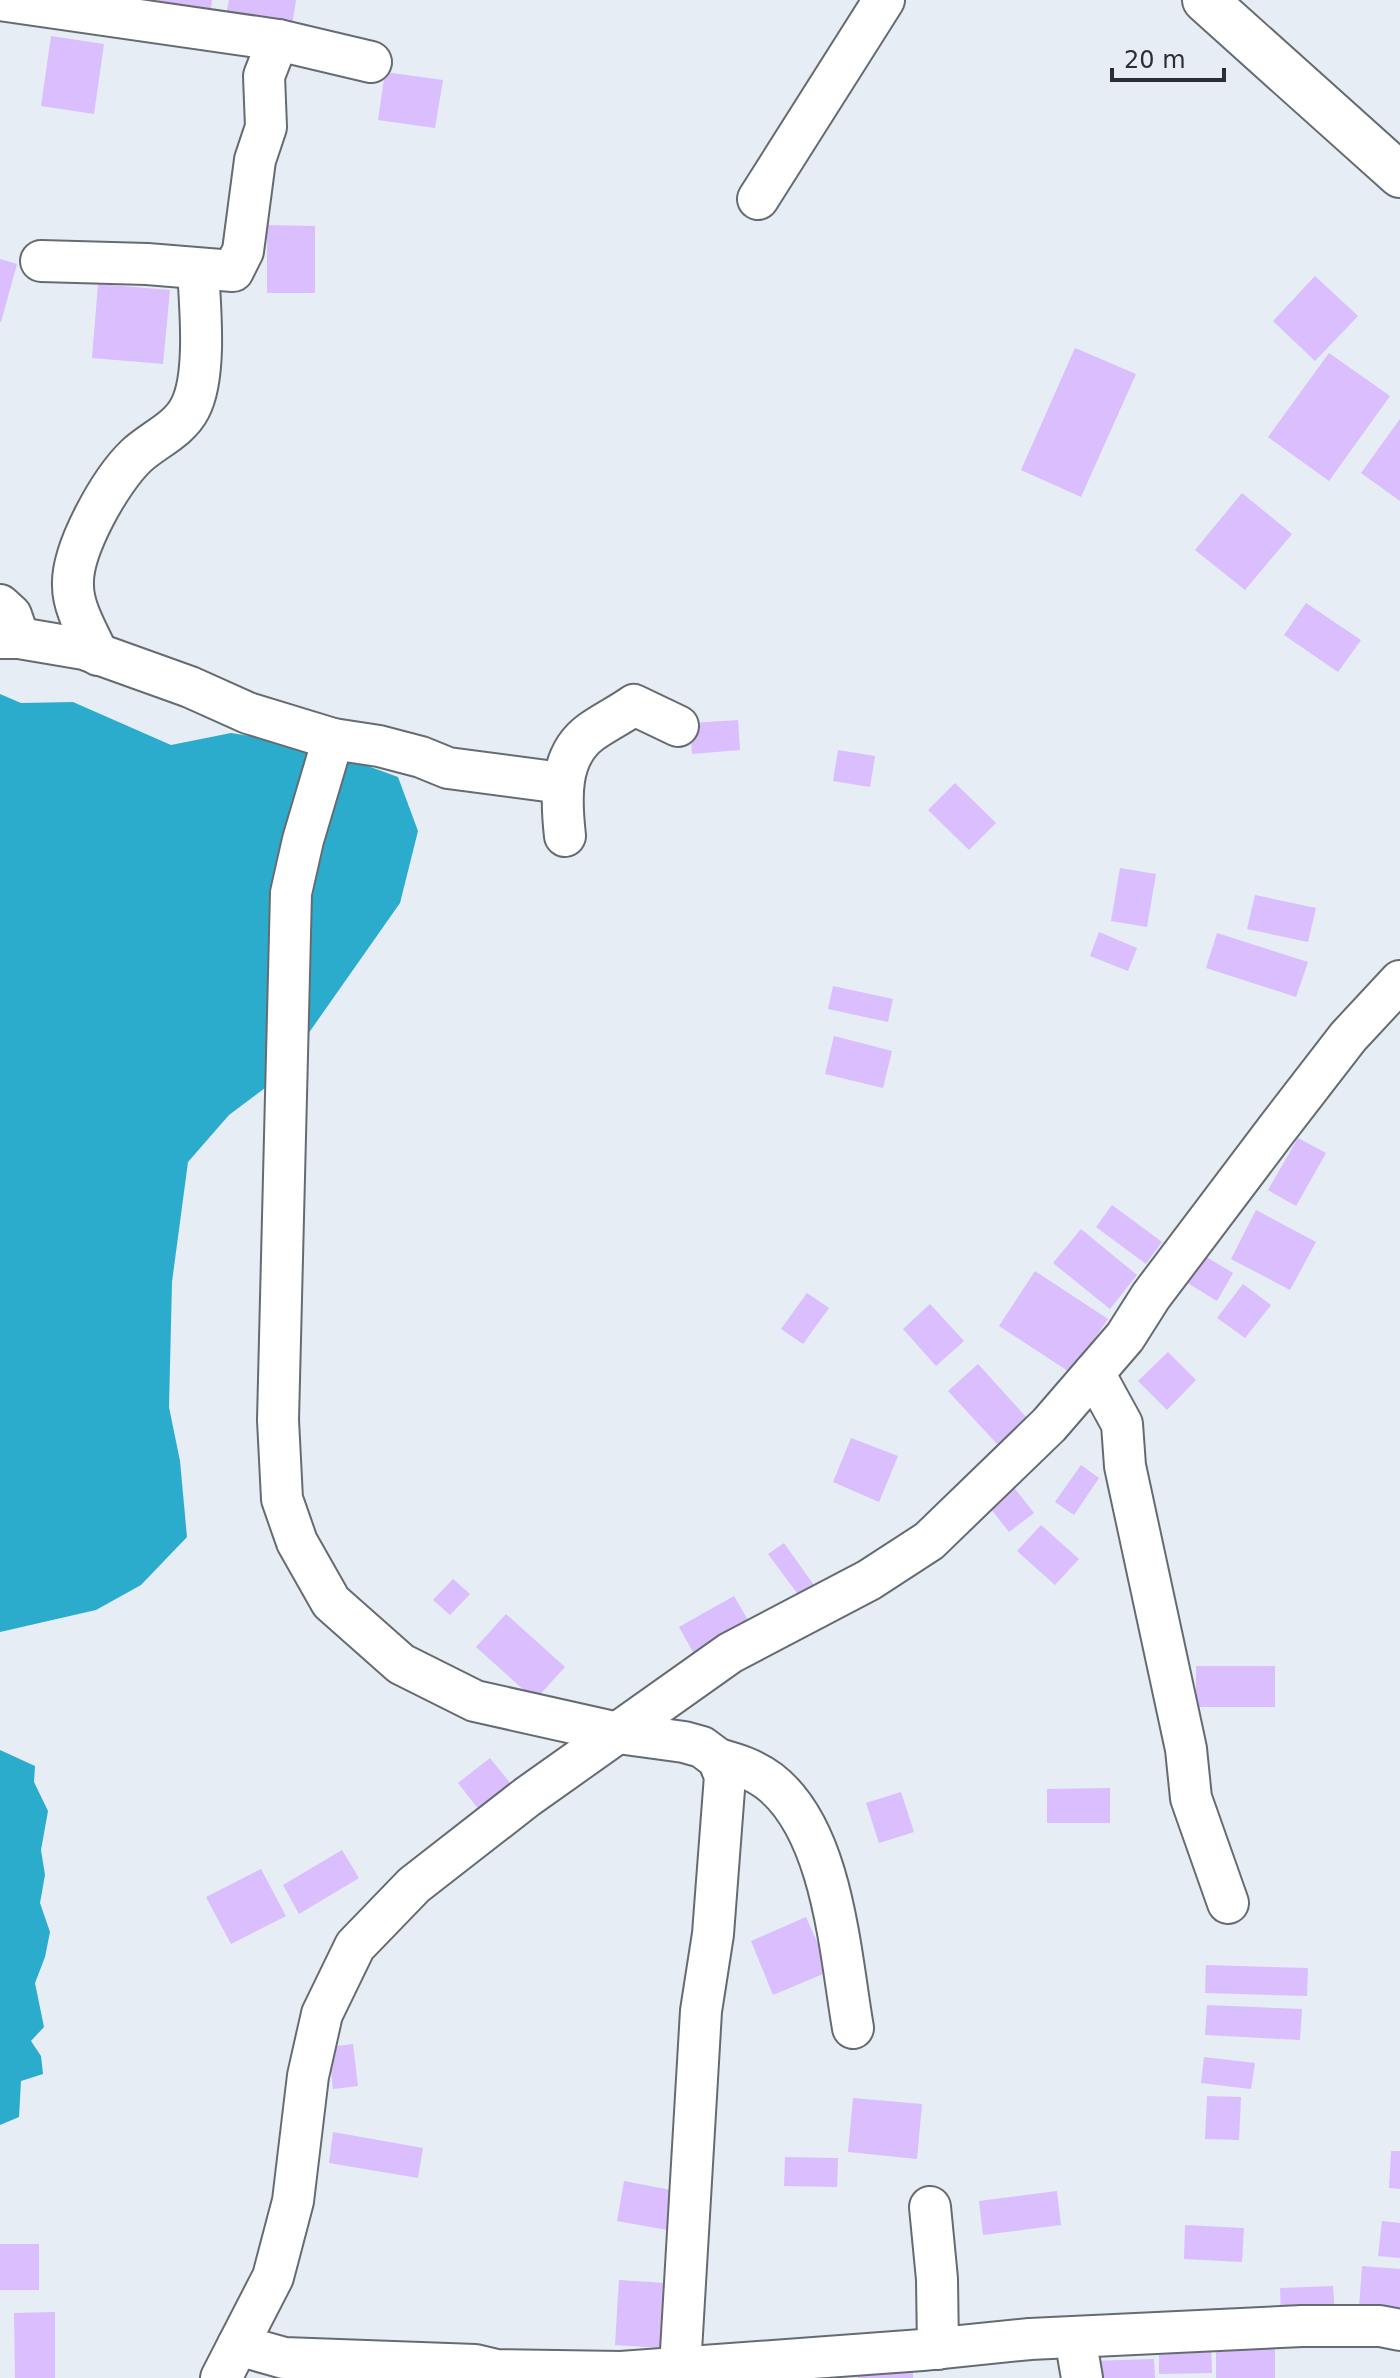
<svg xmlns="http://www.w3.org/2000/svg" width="1400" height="2378" font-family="'DejaVu Sans',sans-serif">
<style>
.water{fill:#2caccd}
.building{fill:#dbbefd}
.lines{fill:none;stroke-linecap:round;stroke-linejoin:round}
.minor-casing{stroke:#656c71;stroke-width:44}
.tertiary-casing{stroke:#656c71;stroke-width:48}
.minor{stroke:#fff;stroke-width:40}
.tertiary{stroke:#fff;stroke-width:44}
</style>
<rect width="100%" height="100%" fill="#e6edf4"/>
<!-- water -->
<g class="water">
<path d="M0,694L21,703L73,702L171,745L231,733L316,747L398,777L418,831L400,903L301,1044L269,1085L229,1115L188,1162L172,1282L169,1407L180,1461L187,1537L141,1585L96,1610L0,1632Z"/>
<path d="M0,1750L35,1766L34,1782L48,1811L41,1850L45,1875L40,1903L50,1932L45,1957L35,1983L44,2027L31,2041L41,2056L43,2074L21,2081L19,2117L0,2125Z"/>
</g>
<!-- building -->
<g class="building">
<path d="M157,0H212L210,18L155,12Z"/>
<path d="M229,0H296L292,26L226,15Z"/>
<path d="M51,36L104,44L94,114L41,106Z"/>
<path d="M385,72L443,80L435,128L378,120Z"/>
<path d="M267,225L315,226V293H267Z"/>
<path d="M0,259L17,264L1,322H0Z"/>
<path d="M1315,276L1358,316L1315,361L1273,321Z"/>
<path d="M98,284L170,290L163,364L92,358Z"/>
<path d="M1075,348L1136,374L1081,497L1021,470Z"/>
<path d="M1329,353L1390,396L1329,481L1268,437Z"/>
<path d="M1400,419V501L1361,473Z"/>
<path d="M1242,493L1292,534L1245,590L1195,550Z"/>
<path d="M1306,603L1361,640L1338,672L1284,635Z"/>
<path d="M738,720L740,750L692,754L690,723Z"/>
<path d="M838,750L875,756L870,787L833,781Z"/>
<path d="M955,783L996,823L969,850L928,810Z"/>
<path d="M1120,868L1156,874L1147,927L1111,921Z"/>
<path d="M1255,895L1316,908L1308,942L1247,929Z"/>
<path d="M1099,932L1137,948L1128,971L1090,956Z"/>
<path d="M1217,933L1308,962L1296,997L1206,968Z"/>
<path d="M833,986L893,999L888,1022L828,1009Z"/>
<path d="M834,1036L892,1051L883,1088L825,1074Z"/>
<path d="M1298,1138L1326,1153L1296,1206L1268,1190Z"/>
<path d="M1112,1205L1162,1242L1146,1264L1096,1227Z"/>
<path d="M1256,1210L1316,1242L1290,1290L1231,1259Z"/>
<path d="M1081,1229L1137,1275L1110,1309L1053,1263Z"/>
<path d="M1198,1252L1233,1273L1217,1301L1181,1279Z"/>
<path d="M1035,1271L1108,1319L1071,1373L999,1326Z"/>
<path d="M1243,1284L1271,1305L1245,1338L1217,1318Z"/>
<path d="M807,1293L829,1308L803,1344L781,1329Z"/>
<path d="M930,1304L964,1341L936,1366L903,1329Z"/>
<path d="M1168,1352L1196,1380L1167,1410L1138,1381Z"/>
<path d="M978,1364L1027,1418L997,1444L948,1391Z"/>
<path d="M851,1438L898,1456L879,1502L833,1482Z"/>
<path d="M1081,1465L1099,1478L1074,1515L1055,1502Z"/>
<path d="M1012,1485L1034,1513L1009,1532L987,1504Z"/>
<path d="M1041,1525L1079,1559L1055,1585L1017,1551Z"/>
<path d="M784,1543L818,1591L803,1601L768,1554Z"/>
<path d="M453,1579L470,1594L450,1615L433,1600Z"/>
<path d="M734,1596L752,1627L697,1659L679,1627Z"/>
<path d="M506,1614L565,1667L535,1700L476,1647Z"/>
<rect x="1196" y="1666" width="79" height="41"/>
<path d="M490,1758L515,1789L483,1815L458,1783Z"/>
<path d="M1110,1788V1823H1047V1789Z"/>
<path d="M901,1792L914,1832L879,1843L866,1803Z"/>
<path d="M342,1850L359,1878L299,1914L283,1885Z"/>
<path d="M261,1869L286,1916L231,1944L206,1897Z"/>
<path d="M806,1917L830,1971L773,1995L751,1941Z"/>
<path d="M1206,1965L1308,1968L1307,1996L1205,1993Z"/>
<path d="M1207,2005L1302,2009L1300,2040L1205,2035Z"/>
<path d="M353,2044L358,2086L333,2089L328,2047Z"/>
<path d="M1204,2057L1255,2063L1251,2089L1201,2083Z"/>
<path d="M1207,2096L1241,2097L1239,2140L1205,2139Z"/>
<path d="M853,2098L922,2104L917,2159L848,2152Z"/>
<path d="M333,2132L423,2148L418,2178L329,2163Z"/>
<path d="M1391,2151H1400V2189L1389,2188Z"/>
<path d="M785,2157L838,2158L837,2187L784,2186Z"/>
<path d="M624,2181L708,2197L701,2236L617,2221Z"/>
<path d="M1057,2191L1061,2225L983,2235L979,2201Z"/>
<path d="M1382,2221L1400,2223V2258L1378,2256Z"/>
<path d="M1185,2225L1244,2228L1242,2262L1184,2259Z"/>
<rect x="0" y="2244" width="39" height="46"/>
<path d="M1362,2266L1400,2269V2311L1359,2308Z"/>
<path d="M619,2280L696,2285L692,2350L615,2345Z"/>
<path d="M1333,2286L1335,2315L1281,2318L1280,2288Z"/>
<path d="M55,2312V2378H15L14,2313Z"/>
<path d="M1211,2340L1212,2373L1159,2374V2342Z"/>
<path d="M1275,2343V2378H1216V2344Z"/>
<path d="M1154,2359L1155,2378H1089V2361Z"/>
<rect x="858" y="2364" width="55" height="14"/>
</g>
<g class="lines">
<defs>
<g id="minor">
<path d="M0,0L278,40L371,62"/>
<path d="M758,199L884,0"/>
<path d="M41,261L147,264L233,271L243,251L255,160L266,127L264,76L278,40"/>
<path d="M0,605L11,615L19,638"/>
<path d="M0,638H19L84,649L190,687L248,713L333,739L379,746L421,757L448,768L562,783"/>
<path d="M98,655C89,634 73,609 73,586C71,550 110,481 136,456C153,440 179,430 190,408C207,376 200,305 198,269"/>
<path d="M333,739L303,840L291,893L278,1420L282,1499L297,1542L331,1602L401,1664L475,1701L618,1733L684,1742L702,1747L718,1759L725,1776L713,1934L701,2011L680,2368"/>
<path d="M565,836C561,800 558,756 591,732C605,722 620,715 634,705L678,726"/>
<path d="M1094,1373L1122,1424L1125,1466L1186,1749L1191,1798L1228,1903"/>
<path d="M718,1759C736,1764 753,1769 769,1781C833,1830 840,1953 853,2028"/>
<path d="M930,2207L937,2279L938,2349"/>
<path d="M1075,2337L1082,2378"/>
<path d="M238,2345L284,2358L475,2365L496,2370L621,2372L922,2350L1030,2339L1302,2326H1380L1400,2330"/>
<path d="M221,2378L273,2277L293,2201L308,2076L322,2014L355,1946L414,1885L527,1797L730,1653L869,1580L929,1541L1049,1425L1125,1337L1151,1296L1277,1129L1348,1037L1400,981"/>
</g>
<path id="tertiary" d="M1205,0L1400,175"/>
</defs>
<!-- minor casing -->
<use href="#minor" class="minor-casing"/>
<!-- tertiary casing -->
<use href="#tertiary" class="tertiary-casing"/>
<!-- minor -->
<use href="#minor" class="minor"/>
<!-- tertiary -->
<use href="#tertiary" class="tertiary"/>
</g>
<!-- scale -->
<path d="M1112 68v12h112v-12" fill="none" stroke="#2c2f32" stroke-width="4"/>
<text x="1124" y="68" font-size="24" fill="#2c2f32" stroke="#e6edf4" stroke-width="6" paint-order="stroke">20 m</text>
</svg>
